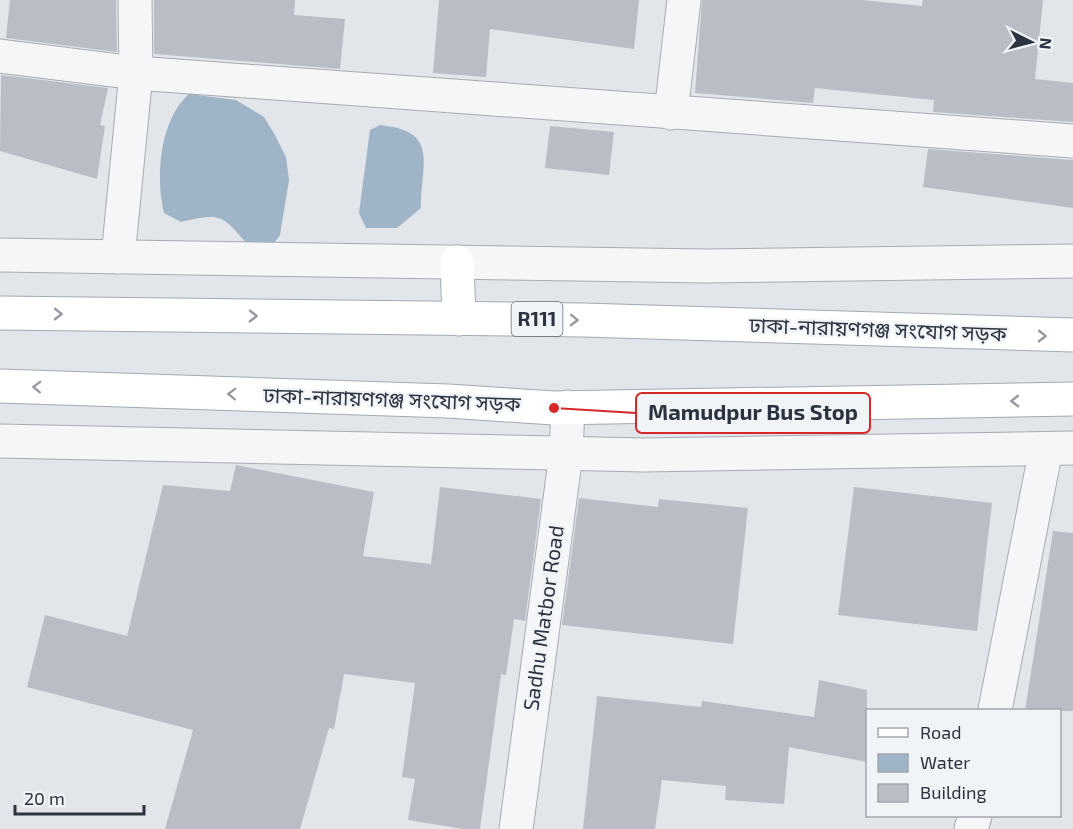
<svg xmlns="http://www.w3.org/2000/svg" width="1073" height="829" font-family="'Exo 2','Noto Sans Bengali',sans-serif">
<style>
.water{fill:#9fb4c6}
.building{fill:#b9bec6}
.lines{fill:none;stroke-linecap:round;stroke-linejoin:round}
.minor-casing{stroke:#a7acb3;stroke-width:35}
.tertiary-casing{stroke:#a7acb3;stroke-width:35}
.primary-casing{stroke:#a2aab4;stroke-width:35}
.minor{stroke:#f4f6f8;stroke-width:33}
.tertiary{stroke:#f4f6f8;stroke-width:33}
.primary{stroke:#fff;stroke-width:33}
.oneway{stroke:#9599a0}
.labels{text-anchor:middle;stroke-width:4.5;stroke-linejoin:round;paint-order:stroke}
.shield{fill:#f1f4f7;stroke:#666d77;stroke-width:1.5}
.shield-label{font-size:20px;font-weight:bold;fill:#2b3340}
.street-label{font-size:21px;fill:#2b3340;stroke:#f1f4f7}
.leader{fill:none;stroke:#d62828;stroke-width:2}
.callout-dot{fill:#d62828;stroke:#f1f4f7;stroke-width:2}
.callout{fill:#f1f4f7;stroke:#d62828;stroke-width:2}
.callout-label{font-size:22px;text-anchor:middle;font-weight:bold;fill:#2b3340}
</style>
<rect width="100%" height="100%" fill="#e2e5e9"/>
<!-- water -->
<g class="water">
<path d="M189,94L236,100L264,117L275,135L286,157L289,180L280,235L272,246L250,247C222,216 224,212 181,222L164,213C155,177 160,119 189,94Z"/>
<path d="M380,125C440,131 421,163 421,208L397,228H366L359,213L370,130Z"/>
</g>
<!-- building -->
<g class="building">
<path d="M10,0H116L117,52L6,38Z"/>
<path d="M154,0H295L294,15L345,19L340,69L154,54Z"/>
<path d="M439,0H639L634,49L490,29L486,77L433,73Z"/>
<path d="M702,0H862L922,6L923,0H1043L1035,79L1073,83V122L933,112L934,100L815,88L813,103L695,93Z"/>
<path d="M1,75L108,88L100,125L105,126L97,179L0,151Z"/>
<path d="M550,126L614,132L609,175L545,168Z"/>
<path d="M928,149L1073,160V208L923,187Z"/>
<path d="M236,465L374,492L363,556L431,564L440,487L541,499L525,621L514,619L506,675L501,674L480,829H463L408,820L415,779L402,777L415,683L344,674L334,729L329,728L300,829H165L193,730L27,687L45,615L127,636L163,485L230,491Z"/>
<path d="M854,487L992,503L977,631L838,615Z"/>
<path d="M579,498L658,507L659,499L748,508L733,644L562,625Z"/>
<path d="M1053,531L1073,533V711H1025Z"/>
<path d="M819,680L867,690V762L789,747L784,804L725,800L726,786L662,780L655,829H583L597,696L701,707L702,701L814,717Z"/>
</g>
<g class="lines">
<defs>
<g id="minor">
<path d="M0,56L136,73L1073,141"/>
<path d="M671,113L684,0"/>
<path d="M118,257L136,73L135,0"/>
<path d="M995,710L1046,449"/>
<path d="M516,829L566,454L568,407"/>
<path d="M971,829L975,816"/>
</g>
<g id="tertiary">
<path d="M0,255L707,266L1073,261"/>
<path d="M0,441L644,455L1073,448"/>
</g>
<g id="primary">
<path d="M457,262L459,319"/>
<path d="M0,313L584,320L1073,335"/>
<path d="M0,386L448,401L554,408L1073,399"/>
</g>
</defs>
<!-- minor casing -->
<use href="#minor" class="minor-casing"/>
<!-- tertiary casing -->
<use href="#tertiary" class="tertiary-casing"/>
<!-- primary casing -->
<use href="#primary" class="primary-casing"/>
<!-- minor -->
<use href="#minor" class="minor"/>
<!-- tertiary -->
<use href="#tertiary" class="tertiary"/>
<!-- primary -->
<use href="#primary" class="primary"/>
</g>
<!-- one-way arrows -->
<defs><path id="oneway-chevron" d="M-2-3.5L2.5 0L-2 3.5" fill="none" stroke-width="1.6" stroke-linecap="round" stroke-linejoin="round" transform="scale(1.5)"/></defs>
<g class="oneway">
<use href="#oneway-chevron" transform="translate(58 314) rotate(1)"/>
<use href="#oneway-chevron" transform="translate(253 316) rotate(1)"/>
<use href="#oneway-chevron" transform="translate(574 320) rotate(1)"/>
<use href="#oneway-chevron" transform="translate(1042 336) rotate(1)"/>
<use href="#oneway-chevron" transform="translate(37 387) rotate(-178)"/>
<use href="#oneway-chevron" transform="translate(232 394) rotate(-178)"/>
<use href="#oneway-chevron" transform="translate(1015 401) rotate(179)"/>
</g>
<g class="labels">
<!-- shield labels -->
<rect class="shield" x="511.5" y="302" width="51" height="34" rx="4.5"/>
<g class="shield-label">
<text x="537" y="326">R111</text>
</g>
<!-- street labels -->
<g class="street-label">
<text transform="translate(878 330) rotate(2)" y="7">ঢাকা-নারায়ণগঞ্জ সংযোগ সড়ক</text>
<text transform="translate(392 400) rotate(2)" y="7">ঢাকা-নারায়ণগঞ্জ সংযোগ সড়ক</text>
<text transform="translate(544 618) rotate(-82)" y="7">Sadhu Matbor Road</text>
</g>
</g>
<!-- callouts -->
<path class="leader" d="M554 408L636 413"/>
<circle class="callout-dot" cx="554" cy="408" r="6"/>
<rect class="callout" x="636" y="393" width="234" height="40" rx="6"/>
<g class="callout-label">
<text x="753" y="420">Mamudpur Bus Stop</text>
</g>
<!-- legend -->
<rect x="866" y="709" width="195" height="108" fill="#f1f4f7" stroke="#a2a7ae" stroke-width="1.5"/>
<rect x="878" y="728" width="30" height="9" fill="#ffffff" stroke="#a2a7ae" stroke-width="1.5"/>
<text x="920" y="739" font-size="18" fill="#2b3340">Road</text>
<rect x="878" y="754" width="30" height="18" fill="#9fb4c6" stroke="#a2a7ae" stroke-width="1.5"/>
<text x="920" y="769" font-size="18" fill="#2b3340">Water</text>
<rect x="878" y="784" width="30" height="18" fill="#b9bec6" stroke="#a2a7ae" stroke-width="1.5"/>
<text x="920" y="799" font-size="18" fill="#2b3340">Building</text>
<!-- north arrow -->
<g transform="translate(1031 42) rotate(96)" stroke="#f1f4f7" stroke-width="4.5" paint-order="stroke">
<path d="M0-4.5L10 22L0 15L-10 22Z" fill="#2b3340"/>
<text y="-9" font-size="16" font-weight="bold" text-anchor="middle" fill="#2b3340">N</text>
</g>
<!-- scale -->
<path d="M15 805v9h129v-9" fill="none" stroke="#2b3340" stroke-width="3"/>
<text x="24" y="805" font-size="18" fill="#2b3340" stroke="#f1f4f7" stroke-width="4.5" paint-order="stroke">20 m</text>
</svg>
